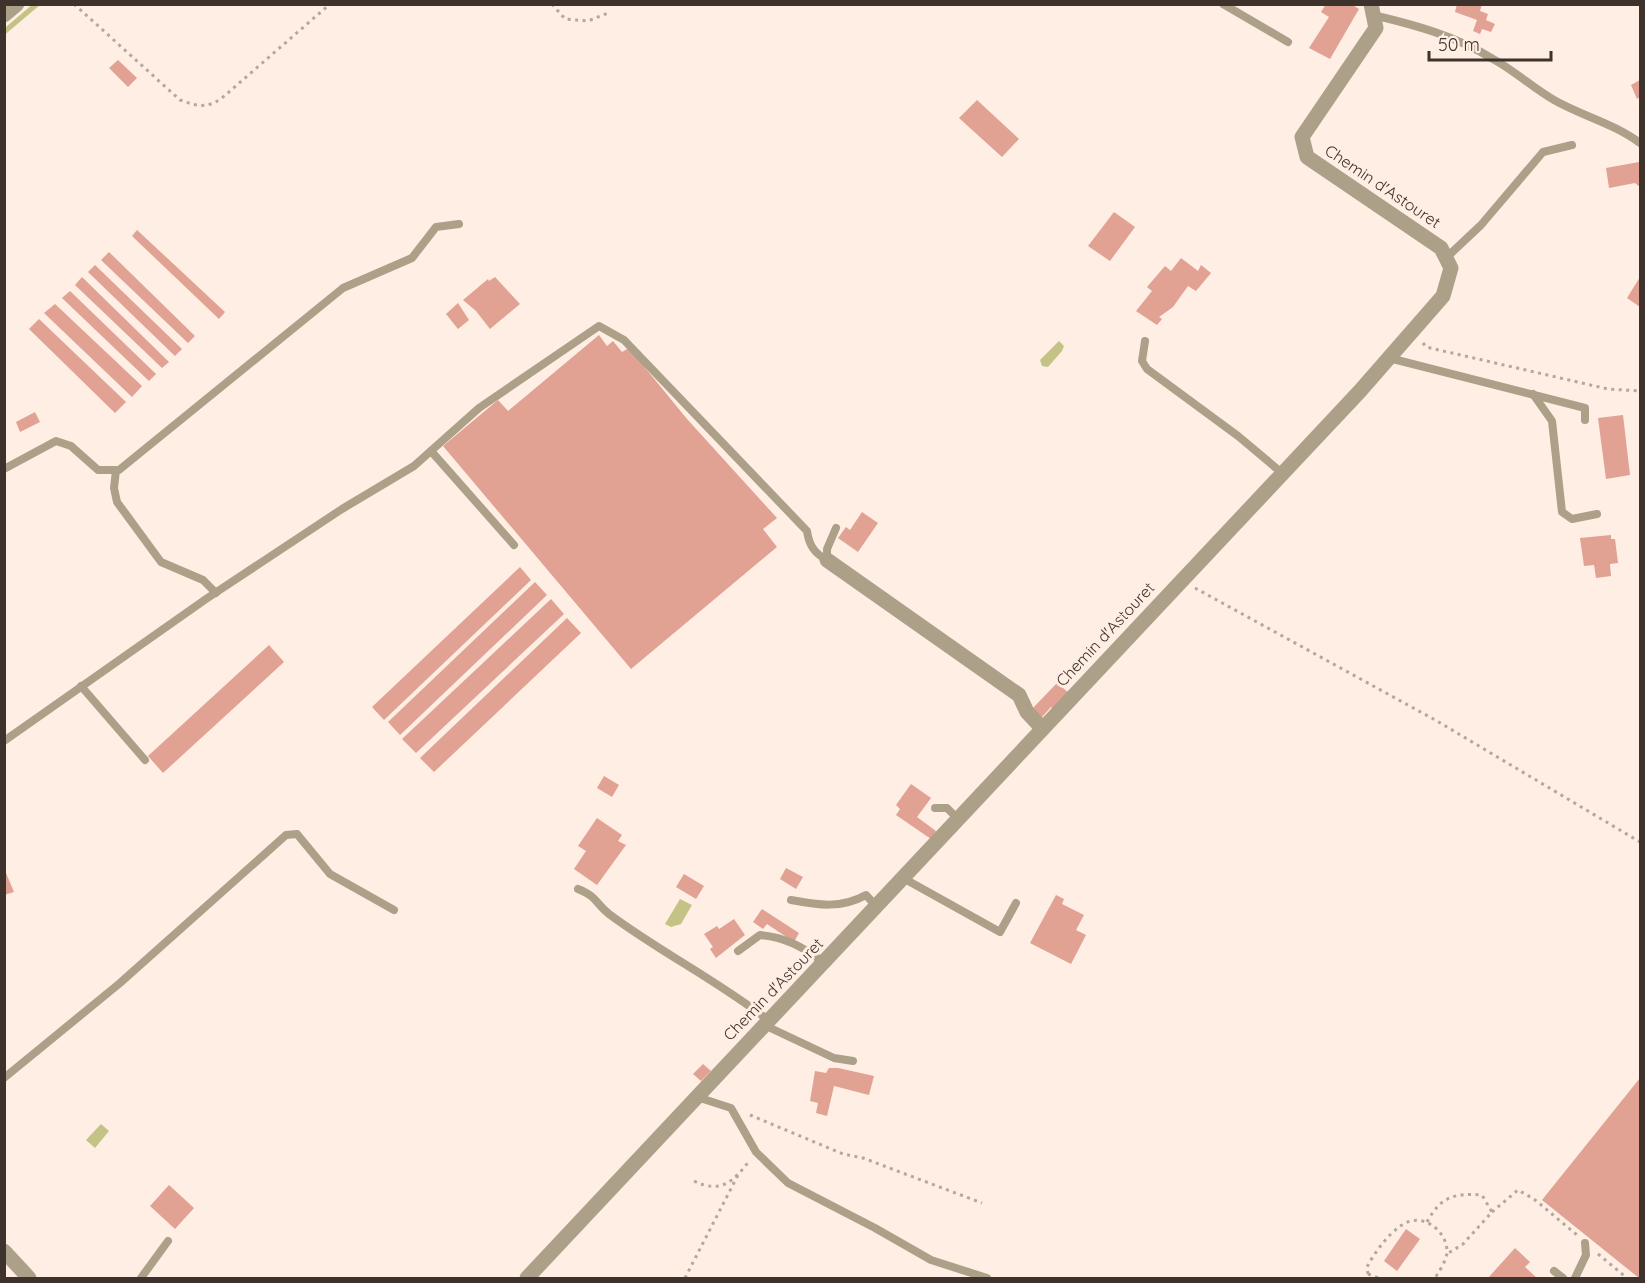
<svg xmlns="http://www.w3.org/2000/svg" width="1645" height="1283" font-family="Quicksand,sans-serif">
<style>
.water{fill:#c5c286}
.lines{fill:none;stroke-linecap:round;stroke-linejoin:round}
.stream{stroke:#c5c286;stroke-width:5}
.building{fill:#e1a193}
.path{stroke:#b5a79e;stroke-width:3;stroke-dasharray:3 4.5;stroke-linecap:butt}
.service{stroke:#ada089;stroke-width:8}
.minor{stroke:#ada089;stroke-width:15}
.labels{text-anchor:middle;stroke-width:6;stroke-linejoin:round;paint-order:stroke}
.street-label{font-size:16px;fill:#3e332c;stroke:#feeee3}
</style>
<rect width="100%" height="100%" fill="#feeee3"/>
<!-- water -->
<g class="water">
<path d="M1059,341L1064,346L1062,351L1048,367L1042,366L1040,360Z"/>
<path d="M680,899L692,905L681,924L671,927L665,924Z"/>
<path d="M101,1124L109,1131L95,1148L86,1140Z"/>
</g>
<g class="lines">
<!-- stream -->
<path class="stream" d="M4,32L37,4"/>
</g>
<!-- building -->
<g class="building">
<path d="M1326,4H1351L1359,9L1330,59L1309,48L1329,17L1321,12Z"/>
<path d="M1457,4H1482L1480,11L1488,14L1486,20L1495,24L1491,32L1482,29L1480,34L1473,31L1477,20L1455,12Z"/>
<path d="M118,60L137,78L128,87L109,68Z"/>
<path d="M1640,80V97L1637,99L1631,85Z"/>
<path d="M977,100L1019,139L1002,157L959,118Z"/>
<path d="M1639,162L1640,187L1635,183L1609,188L1606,168Z"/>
<path d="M1114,212L1135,227L1110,261L1088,246Z"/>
<path d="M137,230L225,312L219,319L132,236Z"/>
<path d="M109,252L195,336L188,343L101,260Z"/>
<path d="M1181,258L1198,271L1201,265L1211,273L1196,291L1188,286L1173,307L1159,317L1162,319L1157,325L1136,311L1152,291L1147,287L1165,266L1171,271Z"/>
<path d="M95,265L182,349L175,356L88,272Z"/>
<path d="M82,277L169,362L162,368L75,285Z"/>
<path d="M495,277L520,304L490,329L476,311L463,300L488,279L489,281Z"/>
<path d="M1640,277V307L1627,298Z"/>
<path d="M70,291L156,374L149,381L62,298Z"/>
<path d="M458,303L469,320L458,329L446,314Z"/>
<path d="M55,304L142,386L132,397L44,313Z"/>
<path d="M39,319L126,402L115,413L29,329Z"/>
<path d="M599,335L607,346L613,341L622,352L629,348L687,419L777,518L763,529L777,547L631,669L443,446L498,400L508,411Z"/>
<path d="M35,412L40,422L20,432L16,422Z"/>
<path d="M1623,415L1630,475L1606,479L1598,418Z"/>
<path d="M862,512L878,523L858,552L838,538L846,527L850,530Z"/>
<path d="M1611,535V539H1615L1618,563L1610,564L1611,576L1596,578L1594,565L1584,566L1580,538Z"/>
<path d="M520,567L531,580L384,720L372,707Z"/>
<path d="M535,582L547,595L400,735L388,722Z"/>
<path d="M551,599L564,614L416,753L402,739Z"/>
<path d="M567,618L581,633L434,772L420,758Z"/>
<path d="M269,645L284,662L163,773L148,756Z"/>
<path d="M1057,683L1069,693L1055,710L1051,707L1042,717L1032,709Z"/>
<path d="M604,776L619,785L612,797L597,788Z"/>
<path d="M911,784L931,798L917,817L936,831L931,839L896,815L900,809L896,805Z"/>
<path d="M597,818L622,835L618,841L626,845L597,885L574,869L586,851L578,846Z"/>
<path d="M4,868L14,892L4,895Z"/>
<path d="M786,868L803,877L796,889L780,879Z"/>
<path d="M684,874L704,886L696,899L676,887Z"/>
<path d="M1056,895L1064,899L1062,904L1084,915L1076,930L1086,935L1071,964L1030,943Z"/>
<path d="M762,909L799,933L794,942L767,924L763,929L753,922Z"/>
<path d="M734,919L745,935L716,958L710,949L713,947L704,934L717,926L719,929Z"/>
<path d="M703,1064L711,1071L701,1081L693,1074Z"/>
<path d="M829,1068H838L874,1076L869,1095L834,1086L827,1116L816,1113L818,1103L810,1101L815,1071L826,1073Z"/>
<path d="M1640,1078V1278H1639L1542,1200Z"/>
<path d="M169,1185L194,1208L175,1229L150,1206Z"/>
<path d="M1406,1229L1420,1239L1397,1271L1384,1261Z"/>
<path d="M1515,1248L1530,1262L1525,1267L1537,1278H1488Z"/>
</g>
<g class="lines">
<!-- path -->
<g class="path">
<path d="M74,4L180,100C196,106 207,109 222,98L330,4"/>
<path d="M552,4L565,19L588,21L608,13"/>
<path d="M1423,343L1426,347L1608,389L1640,391"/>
<path d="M1195,588L1437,721L1640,842"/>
<path d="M750,1115L843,1154L863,1158L982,1203"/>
<path d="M694,1181C721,1194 733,1182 750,1160"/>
<path d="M1492,1212L1518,1190L1534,1199L1577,1235"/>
<path d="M1427,1222C1441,1196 1455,1193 1482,1195L1492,1212L1463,1244L1447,1254"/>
<path d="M1598,1254L1627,1278"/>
<path d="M1368,1274L1367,1267C1375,1252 1388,1234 1402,1225C1422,1211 1448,1231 1447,1253C1446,1261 1439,1272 1435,1278"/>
<path d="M1368,1274L1379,1278"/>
<path d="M685,1278L738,1175"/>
</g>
<!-- service -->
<g class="service">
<path d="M1223,4L1288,42"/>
<path d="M1373,15C1415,25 1456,36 1493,59C1515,71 1533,88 1554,100C1582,116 1613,123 1640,143"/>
<path d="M1446,258L1481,225L1543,152L1572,145"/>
<path d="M1145,341L1142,361L1147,369L1238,436L1282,473"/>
<path d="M1389,358L1585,408V420"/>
<path d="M1533,394L1552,421L1562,512L1572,519L1597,514"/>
<path d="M431,451L514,545"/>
<path d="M4,469L56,441L71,446L98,470H119L343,288L412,258L436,227L459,224"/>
<path d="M116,470L114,488L117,502L161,562L203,580L216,593"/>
<path d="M81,686L145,760"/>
<path d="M4,741L206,599L342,509L414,466L479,408L599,326L624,340L807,531C809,545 814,553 827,560V549L836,528"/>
<path d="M935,808H947L957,818"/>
<path d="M903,878L1000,932L1016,903"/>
<path d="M578,889C598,897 595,903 609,914C660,952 718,981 768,1020"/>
<path d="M791,900C818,905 841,909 866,895L876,906"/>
<path d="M738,951L760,935C785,937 803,947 823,962"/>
<path d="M764,1025L834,1058L853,1061"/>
<path d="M4,1078L120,983L286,835L297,834L330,874L394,910"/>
<path d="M697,1097L731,1108L756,1152L788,1183L875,1228L931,1260L987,1278"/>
<path d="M1554,1271L1563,1278"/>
<path d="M141,1278L168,1241"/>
<path d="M1575,1278L1586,1255L1585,1243"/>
</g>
<!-- minor -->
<g class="minor">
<path d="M4,15L17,4"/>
<path d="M827,560L1019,695L1027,712L1042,728"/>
<path d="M4,1251L29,1278"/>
<path d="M527,1278L1360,391L1443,296L1451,268L1441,248L1307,157L1302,137L1376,28L1371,4"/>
</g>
</g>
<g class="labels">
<!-- street labels -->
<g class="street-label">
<text transform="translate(1383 186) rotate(34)" y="6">Chemin d'Astouret</text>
<text transform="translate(1105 634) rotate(-47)" y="6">Chemin d'Astouret</text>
<text transform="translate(773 989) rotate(-46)" y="6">Chemin d'Astouret</text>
</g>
</g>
<!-- border -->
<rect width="1645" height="1283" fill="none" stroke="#3e332c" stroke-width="12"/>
<!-- scale -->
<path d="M1429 51v9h122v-9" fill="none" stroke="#3e332c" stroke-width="3"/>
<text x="1438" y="51" font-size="18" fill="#3e332c" stroke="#feeee3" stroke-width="4.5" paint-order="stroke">50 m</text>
</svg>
